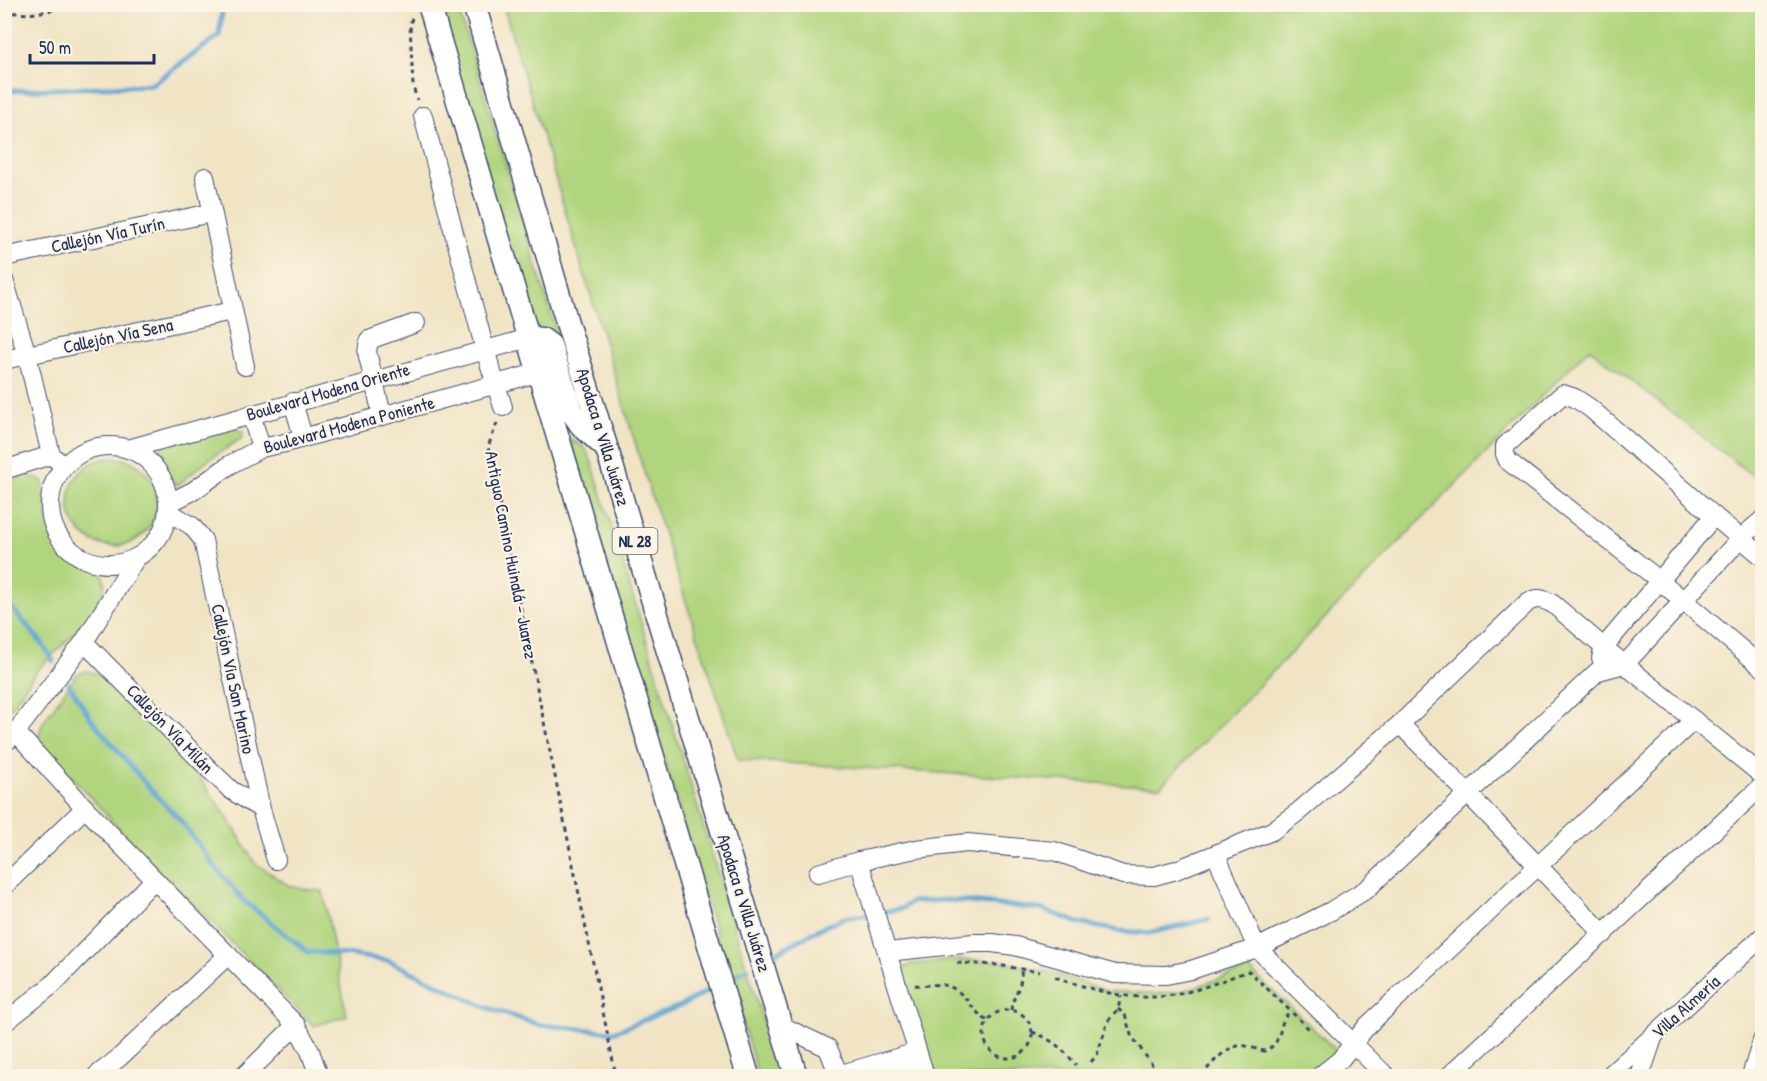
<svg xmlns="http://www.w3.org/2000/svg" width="1767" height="1081" font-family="'Patrick Hand',sans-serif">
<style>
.green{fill:#b1d57e;stroke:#66826e;stroke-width:1.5}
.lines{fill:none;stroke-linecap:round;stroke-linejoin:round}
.stream{stroke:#5fa5d4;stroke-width:5}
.minor-casing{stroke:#3b4a6d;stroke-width:20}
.major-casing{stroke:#3b4a6d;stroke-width:25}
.path{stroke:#3b4a6d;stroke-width:3;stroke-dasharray:4.5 4.5;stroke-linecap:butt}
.minor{stroke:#fff;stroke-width:18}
.major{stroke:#fff;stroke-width:22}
.labels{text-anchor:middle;stroke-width:4.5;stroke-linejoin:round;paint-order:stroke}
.shield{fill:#fcf5e5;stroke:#5e6a86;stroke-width:1.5}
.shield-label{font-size:16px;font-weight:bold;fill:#1b2f5e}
.street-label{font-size:18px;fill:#1b2f5e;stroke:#fcf5e5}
</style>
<rect width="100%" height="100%" fill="#fcf5e5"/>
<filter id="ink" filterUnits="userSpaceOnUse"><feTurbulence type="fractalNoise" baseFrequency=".0167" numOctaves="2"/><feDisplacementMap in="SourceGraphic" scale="12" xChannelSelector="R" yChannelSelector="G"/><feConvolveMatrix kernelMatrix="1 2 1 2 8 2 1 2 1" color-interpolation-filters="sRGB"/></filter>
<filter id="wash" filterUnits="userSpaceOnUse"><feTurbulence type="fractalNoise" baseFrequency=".008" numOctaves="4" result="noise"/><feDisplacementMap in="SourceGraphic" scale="24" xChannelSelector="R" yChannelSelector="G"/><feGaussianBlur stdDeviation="1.35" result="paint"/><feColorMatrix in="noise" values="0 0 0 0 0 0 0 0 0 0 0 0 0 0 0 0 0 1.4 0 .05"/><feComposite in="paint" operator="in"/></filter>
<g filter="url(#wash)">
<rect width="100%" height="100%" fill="#f1e4c5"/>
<!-- green -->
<g class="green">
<path d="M436,5H457L576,396L532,329Z"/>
<path d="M503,5H1762V483L1589,348L1160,787L738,760L650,492Z"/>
<path d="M233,429L243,431L242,438L205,462L178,485C164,476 153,461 162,445Z"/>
<path d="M570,439C586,447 587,449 593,466L780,1076H758Z"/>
<circle cx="113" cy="502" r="44"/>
<path d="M26,474L42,480C49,502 43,528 60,546C69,557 101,568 104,578C111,606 52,653 35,673C25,687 16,702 5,714V483Z"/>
<path d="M85,671L96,673L152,723L195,771L231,823L255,863L288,885L301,889L323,891L347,1016L314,1026L143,854L41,744L38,738L42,724L76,675Z"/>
<path d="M961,960L1000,961L1056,974L1106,991L1158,994L1183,991L1249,969L1334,1048V1059L1314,1076H932L902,973L905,968L911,964Z"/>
</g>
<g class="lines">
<!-- stream -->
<g class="stream">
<path d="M4,91L151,85L219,36L223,4"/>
<path d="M4,599L41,642L53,661"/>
<path d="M69,684L91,719L151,790L181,821L212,863L243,900L308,952L352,955L389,961L485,1007L540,1025L613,1032L680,1006L708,991"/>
<path d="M774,954L819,929L844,918L901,909L912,902L947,900L1041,909L1079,923L1119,931L1149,933L1209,919"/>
<path d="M734,976L748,968"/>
</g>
</g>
</g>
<g filter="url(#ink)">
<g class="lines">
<defs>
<g id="minor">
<path d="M423,116L485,350L503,407"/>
<path d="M205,177L245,366"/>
<path d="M4,257L211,213"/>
<path d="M4,280L27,355L51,455L64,466"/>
<path d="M4,360L232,311"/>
<path d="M293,402L303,437"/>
<path d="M251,414L261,448"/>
<path d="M382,415L367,352L369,340L416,323"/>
<circle cx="109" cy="505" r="59"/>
<path d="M128,449L529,338"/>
<path d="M4,470L51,455"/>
<path d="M169,503L193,491L231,464L261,448L285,443L540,372"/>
<path d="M169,512L192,526L203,540L261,809L276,860"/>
<path d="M1762,556L1714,516L1590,408L1575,398L1563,394L1505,446V454L1508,461L1659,580L1762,667"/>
<path d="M84,642L210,770L231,790L261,809"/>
<path d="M1601,658L1604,647L1714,516"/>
<path d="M1400,724L1604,934"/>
<path d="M16,732L85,808L296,1025L310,1051L319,1076"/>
<path d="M4,744L16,732L84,642L136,558"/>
<path d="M1216,855L1257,948L1386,1076"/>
<path d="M859,861L925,1076"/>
<path d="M818,873L859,861L916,849L967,843L1054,851L1123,875L1154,876L1176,870L1272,831L1298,812L1400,724L1528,602C1537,597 1544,599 1553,604L1614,656L1762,775"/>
<path d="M4,886L85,808"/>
<path d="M887,952L973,943H992L1015,946L1115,974L1166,975L1191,970L1257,948L1331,911L1367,889L1598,671L1625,664L1741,538L1762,520"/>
<path d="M4,1023L52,985L154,880"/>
<path d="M780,1025L828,1048L839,1076"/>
<path d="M838,1075L917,1052"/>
<path d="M96,1076L120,1057L228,955"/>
<path d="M244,1076L296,1025"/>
<path d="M886,1076L922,1066"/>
<path d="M1320,1076L1340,1060L1367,1026L1694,720"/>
<path d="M1449,1076L1762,786"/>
<path d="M1609,1076L1762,937"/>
<path d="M1640,1076L1653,1038"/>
<path d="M1751,1076L1762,1041"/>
</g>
<g id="major">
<path d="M429,4L748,1076"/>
<path d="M474,4L568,326L607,449L796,1076"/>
<path d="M529,338L542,339L550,345L572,412L581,425L606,448"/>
</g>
</defs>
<!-- minor casing -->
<use href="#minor" class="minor-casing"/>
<!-- major casing -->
<use href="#major" class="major-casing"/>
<!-- path -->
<g class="path">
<path d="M4,12L30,14L89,4"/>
<path d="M412,18L410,24L413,86L417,100"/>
<path d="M497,423L488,447L616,1076"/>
<path d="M957,963L997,965L1040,972"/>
<path d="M1055,977C1102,993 1141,1005 1191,991C1211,986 1230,977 1249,971L1310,1030"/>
<path d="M915,985C925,987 934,983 944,985C965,989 970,1010 988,1021"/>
<path d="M1118,1009L1125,1015L1131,1035L1160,1076"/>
<circle cx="1008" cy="1034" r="24"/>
<path d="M1011,1010C1013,994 1023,987 1021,969"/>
<path d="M1032,1032C1051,1038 1064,1050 1076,1065"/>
<path d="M1091,1062L1097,1055L1108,1021L1118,1009L1121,996"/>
<path d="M1201,1076C1211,1065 1228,1042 1246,1046C1252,1047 1258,1050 1265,1051C1286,1041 1275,1024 1291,1011"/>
</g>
<!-- minor -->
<use href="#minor" class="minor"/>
<!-- major -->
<use href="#major" class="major"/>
</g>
</g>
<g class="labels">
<!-- shield labels -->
<rect class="shield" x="612.5" y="528" width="45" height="26" rx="4.5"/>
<g class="shield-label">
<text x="635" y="547">NL 28</text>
</g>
<!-- street labels -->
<g class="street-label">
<text transform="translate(108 235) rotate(-12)" y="6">Callejón Vía Turín</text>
<text transform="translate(118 336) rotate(-12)" y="6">Callejón Vía Sena</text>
<text transform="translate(328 392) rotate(-16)" y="6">Boulevard Modena Oriente</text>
<text transform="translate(349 425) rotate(-15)" y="6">Boulevard Modena Poniente</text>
<text transform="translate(603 437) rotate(73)" y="6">Apodaca a Villa Juárez</text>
<text transform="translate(511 555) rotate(79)" y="6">Antiguo Camino Huinalá - Juarez</text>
<text transform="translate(233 679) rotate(78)" y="6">Callejón Via San Marino</text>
<text transform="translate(170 729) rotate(46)" y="6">Callejón Vía Milán</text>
<text transform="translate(744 903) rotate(73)" y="6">Apodaca a Villa Juárez</text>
<text transform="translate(1686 1007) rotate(-42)" y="6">Villa Almería</text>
</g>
</g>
<!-- margin -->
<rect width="1767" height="1081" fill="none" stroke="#fcf5e5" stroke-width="24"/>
<!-- scale -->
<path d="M30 54v9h124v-9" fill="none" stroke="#1b2f5e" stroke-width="3"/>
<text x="39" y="54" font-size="18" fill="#1b2f5e" stroke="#fcf5e5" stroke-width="4.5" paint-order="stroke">50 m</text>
</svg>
